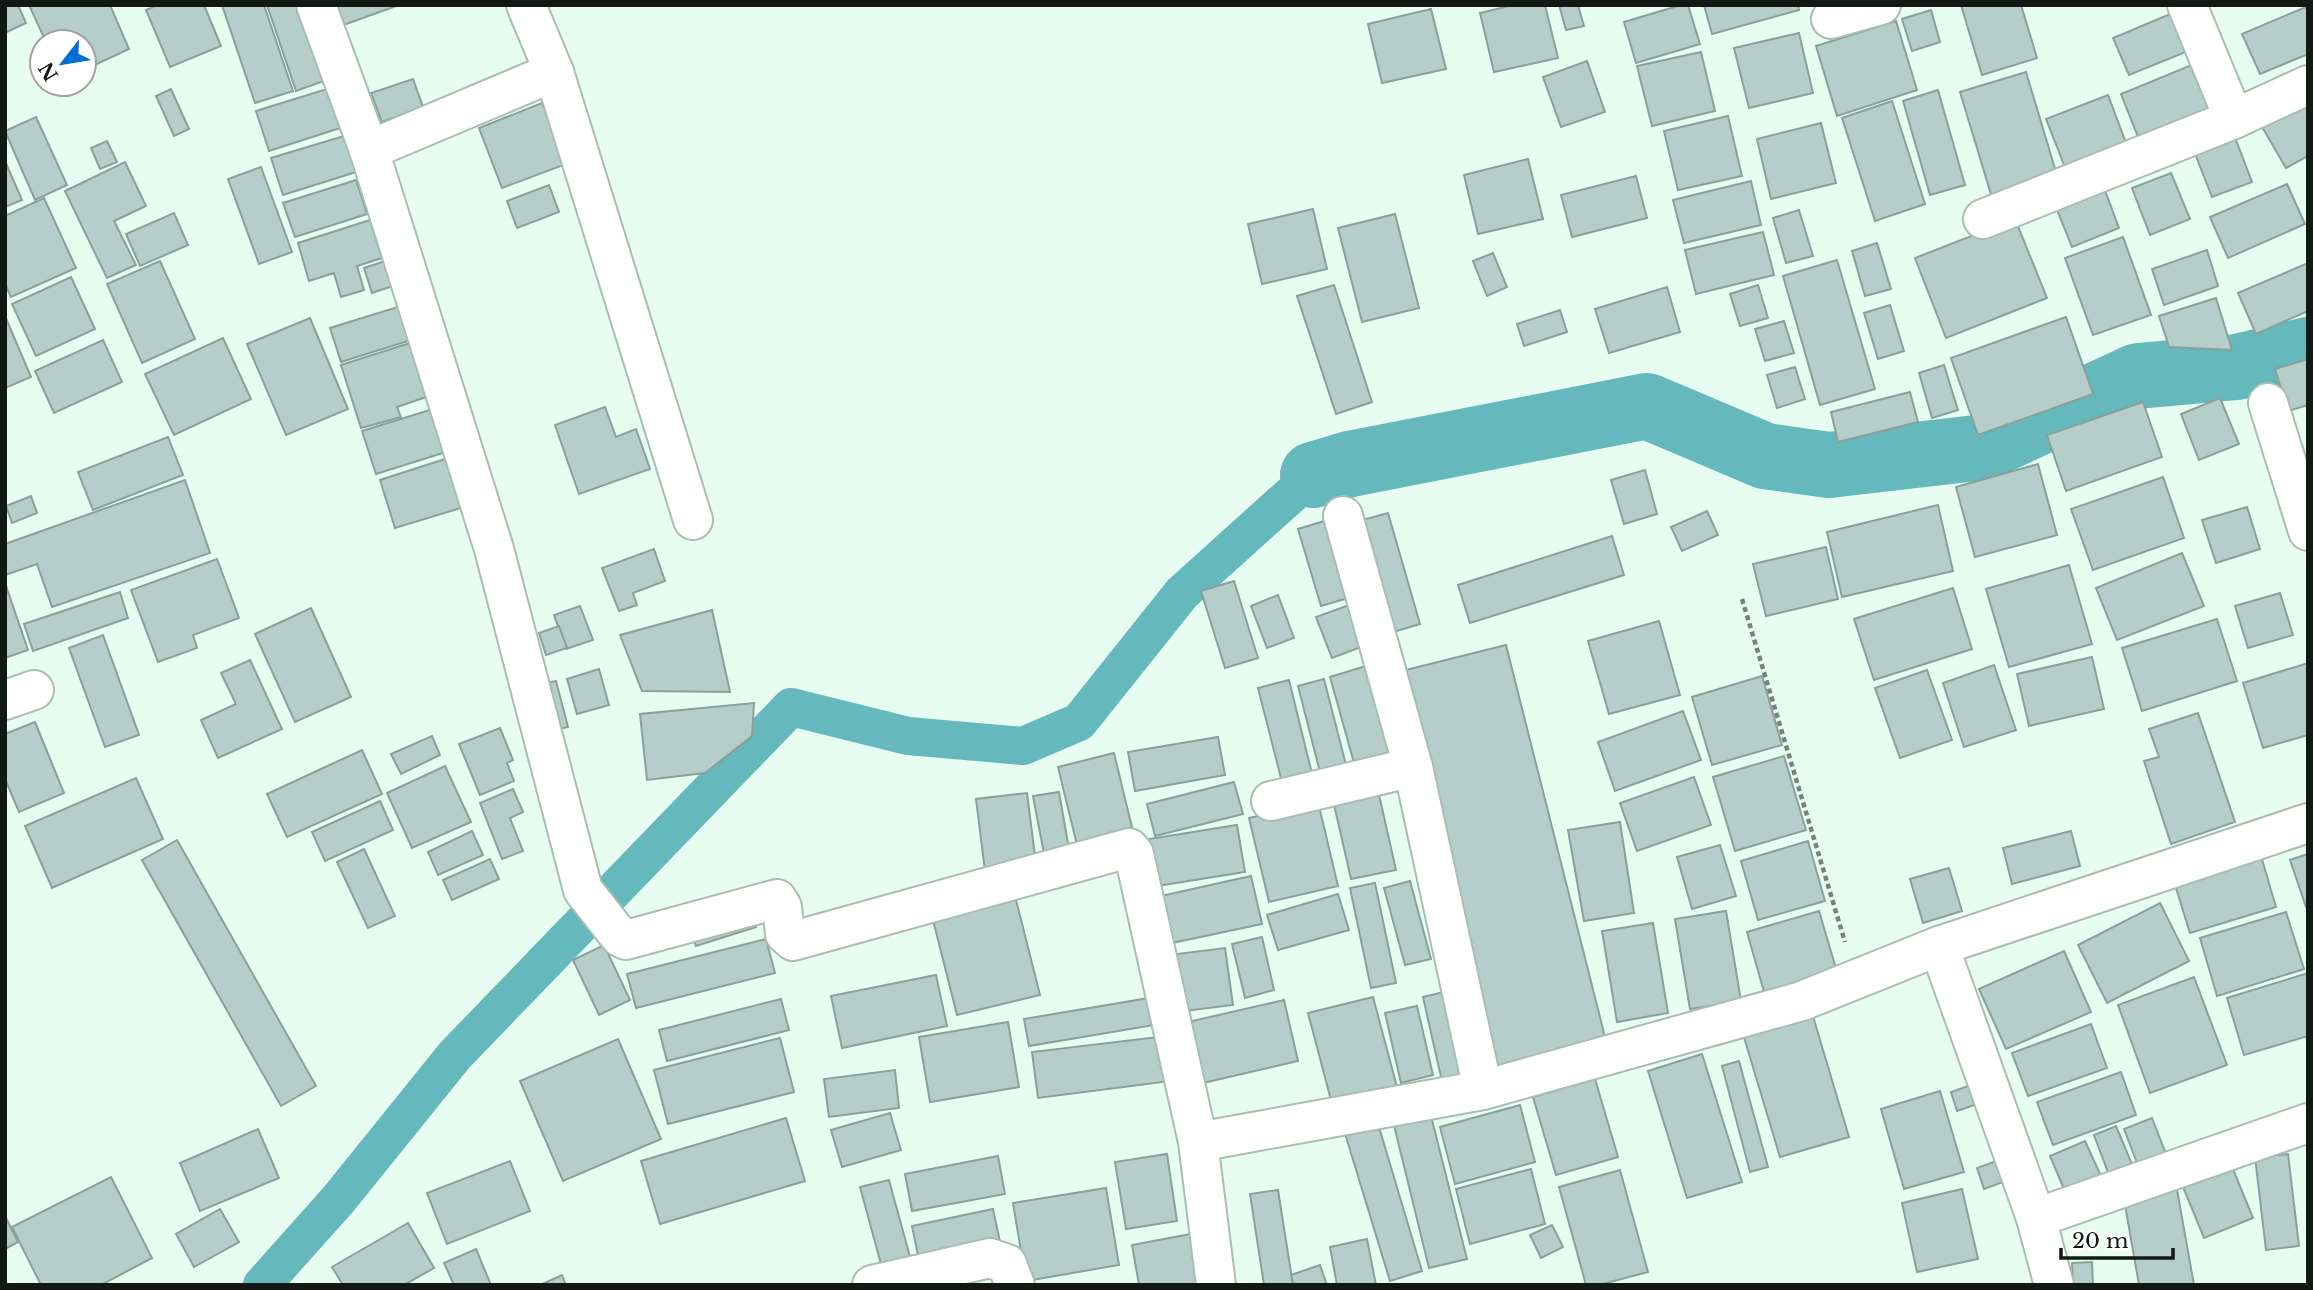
<svg xmlns="http://www.w3.org/2000/svg" width="2313" height="1290" font-family="'Libre Baskerville',serif">
<style>
.lines{fill:none;stroke-linecap:round;stroke-linejoin:round}
.canal{stroke:#65b8bb;stroke-width:38}
.river{stroke:#65b8bb;stroke-width:66}
.building{fill:#b6cec9;stroke:#89a09b;stroke-width:2}
.minor-casing{stroke:#a9bdb2;stroke-width:42}
.path{stroke:#75827b;stroke-width:4.5;stroke-dasharray:5 3.5;stroke-linecap:butt}
.minor{stroke:#fff;stroke-width:38}
</style>
<rect width="100%" height="100%" fill="#e8fdf2"/>
<g class="lines">
<!-- canal -->
<path class="canal" d="M262,1285L338,1200L455,1055L791,707L908,736L1023,746L1079,722L1182,593L1313,475"/>
<!-- river -->
<path class="river" d="M1313,475L1350,464L1647,406L1765,456L1829,465L1985,447L2138,376L2237,367L2308,350"/>
</g>
<!-- building -->
<g class="building">
<path d="M5,5H18L26,23L5,33Z"/>
<path d="M29,5H110L129,49L84,70V42H46Z"/>
<path d="M158,5H204L221,46L170,67L146,10Z"/>
<path d="M222,5H264L293,91L255,103Z"/>
<path d="M267,5H298L324,81L296,91Z"/>
<path d="M330,5H399L338,27Z"/>
<path d="M1513,5H1545L1558,58L1494,72L1480,13Z"/>
<path d="M1559,5H1578L1584,26L1566,30Z"/>
<path d="M1681,5H1688L1700,44L1636,63L1624,22Z"/>
<path d="M1704,5H1798L1799,10L1712,34Z"/>
<path d="M1961,5H2021L2037,58L1982,75Z"/>
<path d="M2308,6V54L2260,74L2242,34Z"/>
<path d="M1431,9L1446,69L1382,83L1368,24Z"/>
<path d="M2182,9L2198,47L2129,75L2113,38Z"/>
<path d="M1931,10L1940,42L1912,51L1902,19Z"/>
<path d="M1896,21L1917,90L1837,116L1816,46Z"/>
<path d="M1799,33L1813,93L1749,108L1734,48Z"/>
<path d="M1701,52L1715,111L1652,126L1637,66Z"/>
<path d="M1587,61L1605,112L1561,127L1543,77Z"/>
<path d="M2199,62L2219,111L2140,142L2121,94Z"/>
<path d="M2026,72L2059,182L1993,201L1960,92Z"/>
<path d="M413,79L423,107L382,122L371,93Z"/>
<path d="M171,89L189,129L174,136L156,96Z"/>
<path d="M327,89L340,128L269,151L256,111Z"/>
<path d="M1938,90L1965,185L1930,195L1903,101Z"/>
<path d="M2108,95L2129,151L2068,175L2046,119Z"/>
<path d="M2308,99V156L2286,168L2258,120Z"/>
<path d="M1892,101L1925,204L1875,221L1842,118Z"/>
<path d="M542,103L566,164L502,188L479,128Z"/>
<path d="M1728,116L1742,176L1678,190L1664,131Z"/>
<path d="M36,117L67,185L35,200L5,131Z"/>
<path d="M1821,123L1836,183L1771,199L1757,139Z"/>
<path d="M2234,135L2252,182L2212,197L2194,151Z"/>
<path d="M344,136L356,172L283,195L271,158Z"/>
<path d="M107,141L117,162L100,169L91,148Z"/>
<path d="M1528,159L1543,219L1478,234L1464,175Z"/>
<path d="M5,161L22,200L5,207Z"/>
<path d="M125,162L146,206L114,221L136,265L107,278L65,191Z"/>
<path d="M261,167L292,252L259,264L228,179Z"/>
<path d="M2171,173L2190,219L2150,235L2132,188Z"/>
<path d="M1636,176L1647,218L1572,237L1561,195Z"/>
<path d="M356,180L367,214L295,237L283,203Z"/>
<path d="M1751,181L1761,225L1684,243L1673,200Z"/>
<path d="M2287,184L2305,224L2228,258L2210,217Z"/>
<path d="M549,185L559,212L517,228L507,201Z"/>
<path d="M2104,188L2119,228L2072,247L2056,207Z"/>
<path d="M44,198L76,268L11,297L5,284V216Z"/>
<path d="M1313,209L1327,269L1262,284L1248,224Z"/>
<path d="M1799,210L1813,256L1786,263L1773,218Z"/>
<path d="M174,213L188,245L140,266L126,234Z"/>
<path d="M1395,214L1419,308L1362,322L1338,228Z"/>
<path d="M2015,219L2047,298L1946,338L1915,258Z"/>
<path d="M370,220L382,258L357,266L364,290L341,297L334,273L309,281L298,243Z"/>
<path d="M1763,232L1774,275L1696,294L1685,250Z"/>
<path d="M2123,237L2151,315L2093,335L2065,258Z"/>
<path d="M1877,243L1891,289L1865,296L1852,251Z"/>
<path d="M2207,250L2218,286L2164,305L2152,269Z"/>
<path d="M1493,253L1507,287L1487,296L1473,261Z"/>
<path d="M1837,260L1875,389L1820,405L1783,276Z"/>
<path d="M160,261L195,339L142,363L107,284Z"/>
<path d="M385,261L393,286L372,293L364,268Z"/>
<path d="M2308,263V311L2256,334L2238,293Z"/>
<path d="M71,277L95,329L36,356L12,304Z"/>
<path d="M1334,285L1372,402L1336,414L1297,296Z"/>
<path d="M1758,285L1768,318L1740,326L1730,294Z"/>
<path d="M1667,287L1680,332L1609,353L1595,309Z"/>
<path d="M2216,298L2232,350L2169,347L2159,316Z"/>
<path d="M1890,305L1904,351L1878,359L1864,313Z"/>
<path d="M401,306L411,340L341,362L330,328Z"/>
<path d="M1560,310L1567,332L1524,346L1517,324Z"/>
<path d="M5,316L31,377L5,388Z"/>
<path d="M2066,317L2093,394L1978,435L1951,358Z"/>
<path d="M310,318L348,409L286,435L247,344Z"/>
<path d="M1784,321L1794,353L1765,361L1755,329Z"/>
<path d="M223,338L251,399L174,435L145,374Z"/>
<path d="M103,340L122,382L54,413L35,371Z"/>
<path d="M410,343L426,397L397,407L401,417L361,428L341,365Z"/>
<path d="M2308,359V405L2288,411L2275,369Z"/>
<path d="M1944,365L1958,410L1932,418L1919,373Z"/>
<path d="M1795,367L1805,399L1777,408L1767,375Z"/>
<path d="M1910,392L1918,422L1838,442L1831,412Z"/>
<path d="M2220,398L2239,444L2199,460L2181,414Z"/>
<path d="M2143,402L2162,457L2066,491L2047,435Z"/>
<path d="M605,407L616,437L636,429L650,469L579,494L555,425Z"/>
<path d="M433,409L446,452L376,474L362,431Z"/>
<path d="M168,437L183,475L93,510L78,472Z"/>
<path d="M448,458L464,507L395,528L380,480Z"/>
<path d="M2038,464L2057,535L1975,557L1956,487Z"/>
<path d="M1645,470L1657,514L1624,524L1611,480Z"/>
<path d="M2163,477L2184,538L2093,570L2071,509Z"/>
<path d="M185,480L210,553L52,607L37,564L5,575V544Z"/>
<path d="M31,496L37,513L12,523L6,506Z"/>
<path d="M1938,505L1953,571L1842,597L1827,532Z"/>
<path d="M2247,507L2260,549L2216,563L2202,520Z"/>
<path d="M1707,511L1718,535L1682,551L1671,527Z"/>
<path d="M1388,513L1420,624L1383,635L1352,523Z"/>
<path d="M1331,519L1355,596L1321,606L1298,529Z"/>
<path d="M1612,536L1624,575L1470,623L1458,585Z"/>
<path d="M1826,547L1838,599L1766,616L1753,564Z"/>
<path d="M654,549L665,581L633,593L637,605L619,611L602,568Z"/>
<path d="M2182,553L2204,606L2117,640L2096,588Z"/>
<path d="M217,559L239,618L193,635L197,648L158,662L131,590Z"/>
<path d="M2069,565L2092,644L2009,667L1986,589Z"/>
<path d="M1234,581L1258,658L1225,668L1201,591Z"/>
<path d="M5,583L28,650L5,658Z"/>
<path d="M1953,588L1972,649L1874,680L1854,619Z"/>
<path d="M120,592L128,618L33,651L24,624Z"/>
<path d="M2280,593L2293,635L2248,648L2235,606Z"/>
<path d="M1278,595L1294,638L1267,648L1251,606Z"/>
<path d="M1349,605L1364,646L1332,658L1316,617Z"/>
<path d="M580,606L593,640L566,649L554,615Z"/>
<path d="M311,608L351,697L295,722L255,634Z"/>
<path d="M712,610L730,692L642,691L620,635Z"/>
<path d="M2217,619L2237,681L2142,711L2122,648Z"/>
<path d="M1659,621L1680,695L1609,714L1588,641Z"/>
<path d="M559,626L567,648L546,655L539,633Z"/>
<path d="M103,635L139,735L105,747L69,648Z"/>
<path d="M1506,645L1608,1049L1500,1075L1398,672Z"/>
<path d="M2092,657L2104,709L2029,726L2017,674Z"/>
<path d="M250,660L282,729L218,758L201,720L236,704L221,673Z"/>
<path d="M2308,663V735L2263,748L2243,683Z"/>
<path d="M1369,665L1395,759L1356,770L1330,677Z"/>
<path d="M1994,665L2016,730L1964,747L1943,683Z"/>
<path d="M599,669L609,705L577,714L567,679Z"/>
<path d="M1927,670L1952,740L1900,758L1875,688Z"/>
<path d="M1762,676L1782,745L1712,765L1692,697Z"/>
<path d="M1324,679L1347,769L1321,776L1298,686Z"/>
<path d="M1289,680L1313,778L1283,786L1258,688Z"/>
<path d="M556,681L568,727L550,731L538,685Z"/>
<path d="M754,703L752,736L705,773L647,780L640,714Z"/>
<path d="M1683,711L1701,760L1615,791L1598,742Z"/>
<path d="M2198,713L2235,822L2171,844L2144,761L2159,757L2149,729Z"/>
<path d="M35,722L64,793L19,812L5,779V734Z"/>
<path d="M500,728L513,760L507,763L514,781L480,795L459,744Z"/>
<path d="M432,736L440,755L401,774L391,754Z"/>
<path d="M1218,737L1225,775L1135,791L1128,752Z"/>
<path d="M362,750L382,794L287,837L267,794Z"/>
<path d="M1114,753L1134,836L1078,849L1058,767Z"/>
<path d="M1784,756L1806,830L1735,851L1713,777Z"/>
<path d="M445,766L471,822L412,848L387,793Z"/>
<path d="M1694,777L1711,825L1637,851L1620,803Z"/>
<path d="M136,778L163,839L52,888L25,826Z"/>
<path d="M1234,782L1243,814L1155,836L1147,804Z"/>
<path d="M513,789L523,812L510,818L523,851L502,859L480,803Z"/>
<path d="M1378,790L1396,870L1351,879L1333,800Z"/>
<path d="M1059,792L1070,855L1045,859L1033,796Z"/>
<path d="M1027,793L1036,864L985,871L976,799Z"/>
<path d="M380,801L393,830L325,861L312,832Z"/>
<path d="M1318,802L1338,886L1269,902L1249,818Z"/>
<path d="M1620,822L1634,913L1584,921L1568,830Z"/>
<path d="M1237,825L1245,872L1157,886L1149,839Z"/>
<path d="M472,831L483,855L438,875L428,852Z"/>
<path d="M2071,831L2080,866L2012,884L2003,848Z"/>
<path d="M177,840L316,1086L281,1106L142,860Z"/>
<path d="M1808,841L1825,901L1758,920L1741,861Z"/>
<path d="M1720,845L1736,896L1692,909L1677,857Z"/>
<path d="M364,849L395,916L368,928L337,862Z"/>
<path d="M2259,849L2276,907L2190,933L2172,875Z"/>
<path d="M2308,854V906L2306,907L2290,860Z"/>
<path d="M490,859L499,879L452,900L443,880Z"/>
<path d="M1949,868L1962,911L1923,923L1910,879Z"/>
<path d="M1251,876L1262,924L1172,943L1161,896Z"/>
<path d="M1410,881L1431,959L1405,965L1384,888Z"/>
<path d="M1375,883L1396,983L1371,988L1350,888Z"/>
<path d="M1014,892L1040,995L957,1015L931,912Z"/>
<path d="M1338,894L1349,930L1278,950L1267,915Z"/>
<path d="M2160,903L2189,961L2107,1003L2078,945Z"/>
<path d="M750,909L756,927L696,946L690,928Z"/>
<path d="M1726,911L1741,1001L1690,1009L1675,919Z"/>
<path d="M1819,911L1837,972L1764,992L1747,932Z"/>
<path d="M2286,912L2304,969L2217,996L2200,938Z"/>
<path d="M1653,923L1668,1013L1617,1022L1602,931Z"/>
<path d="M1262,937L1274,990L1245,998L1232,944Z"/>
<path d="M766,939L775,973L636,1008L627,974Z"/>
<path d="M604,945L630,1000L599,1015L573,960Z"/>
<path d="M1225,948L1233,1005L1185,1011L1177,954Z"/>
<path d="M2064,951L2091,1012L2006,1049L1979,989Z"/>
<path d="M2308,973V1036L2244,1055L2227,998Z"/>
<path d="M936,975L947,1026L842,1048L831,996Z"/>
<path d="M2194,977L2227,1065L2150,1093L2118,1005Z"/>
<path d="M1452,990L1472,1079L1443,1086L1423,997Z"/>
<path d="M1155,997L1160,1024L1029,1046L1024,1019Z"/>
<path d="M1373,997L1397,1087L1332,1104L1308,1013Z"/>
<path d="M781,999L789,1030L667,1061L659,1030Z"/>
<path d="M1284,1000L1298,1061L1203,1083L1188,1022Z"/>
<path d="M1417,1006L1433,1075L1401,1083L1385,1013Z"/>
<path d="M1812,1013L1849,1137L1780,1157L1743,1034Z"/>
<path d="M1008,1022L1019,1087L930,1102L919,1037Z"/>
<path d="M2091,1024L2107,1068L2028,1096L2012,1053Z"/>
<path d="M1166,1036L1171,1081L1038,1098L1032,1052Z"/>
<path d="M780,1038L794,1092L668,1124L654,1070Z"/>
<path d="M618,1039L661,1139L563,1181L520,1081Z"/>
<path d="M1702,1054L1742,1182L1687,1198L1648,1071Z"/>
<path d="M1739,1061L1768,1167L1750,1172L1722,1066Z"/>
<path d="M895,1070L899,1108L829,1117L824,1079Z"/>
<path d="M2121,1072L2136,1115L2053,1145L2037,1102Z"/>
<path d="M1595,1079L1618,1157L1556,1175L1533,1097Z"/>
<path d="M1982,1081L1989,1100L1957,1111L1951,1092Z"/>
<path d="M1940,1091L1964,1172L1904,1189L1881,1109Z"/>
<path d="M1428,1104L1467,1259L1429,1268L1391,1113Z"/>
<path d="M1520,1105L1535,1162L1455,1184L1440,1127Z"/>
<path d="M890,1113L901,1150L842,1167L831,1130Z"/>
<path d="M1376,1117L1422,1271L1390,1281L1343,1127Z"/>
<path d="M786,1118L805,1181L660,1224L641,1161Z"/>
<path d="M2152,1118L2169,1162L2141,1173L2124,1129Z"/>
<path d="M2116,1126L2136,1174L2112,1183L2094,1135Z"/>
<path d="M258,1129L279,1178L200,1211L180,1163Z"/>
<path d="M2085,1141L2105,1185L2069,1201L2050,1156Z"/>
<path d="M1167,1154L1177,1221L1126,1229L1115,1162Z"/>
<path d="M2288,1154L2299,1246L2266,1250L2255,1157Z"/>
<path d="M998,1156L1005,1194L912,1211L905,1174Z"/>
<path d="M2010,1156L2017,1177L1984,1189L1977,1168Z"/>
<path d="M2228,1157L2253,1218L2204,1238L2179,1177Z"/>
<path d="M510,1161L530,1211L447,1244L427,1193Z"/>
<path d="M1531,1169L1545,1224L1470,1244L1456,1189Z"/>
<path d="M1620,1170L1648,1272L1599,1285H1586L1559,1187Z"/>
<path d="M111,1177L152,1258L101,1285H41L12,1227Z"/>
<path d="M889,1180L913,1268L884,1275L860,1187Z"/>
<path d="M2176,1184L2194,1285H2139L2123,1193Z"/>
<path d="M1106,1188L1119,1265L1026,1281L1013,1203Z"/>
<path d="M1962,1189L1978,1259L1917,1272L1902,1203Z"/>
<path d="M1278,1190L1293,1285H1264L1250,1194Z"/>
<path d="M220,1209L239,1242L194,1267L176,1234Z"/>
<path d="M993,1209L1000,1242L919,1260L912,1226Z"/>
<path d="M5,1216L18,1242L5,1249Z"/>
<path d="M408,1223L434,1268L404,1285H343L332,1267Z"/>
<path d="M1552,1225L1563,1247L1541,1258L1530,1235Z"/>
<path d="M1191,1234L1200,1285H1139L1132,1245Z"/>
<path d="M1367,1239L1376,1285H1337L1330,1247Z"/>
<path d="M476,1249L491,1285H454L444,1263Z"/>
<path d="M2092,1262L2093,1285H2073L2072,1263Z"/>
<path d="M1320,1265L1327,1285H1294L1291,1275Z"/>
<path d="M562,1275L566,1285H540Z"/>
</g>
<g class="lines">
<defs>
<g id="minor">
<path d="M316,5L369,150L494,549L583,890L620,937L626,940L777,899L782,907L785,934L793,941L1129,848L1134,854L1198,1142L1483,1090L1802,1001L1939,946L2036,1218L2054,1285"/>
<path d="M526,5L554,72L693,520"/>
<path d="M2187,5L2234,119"/>
<path d="M1831,19L1881,5"/>
<path d="M369,150L554,72"/>
<path d="M1983,219L2234,119L2308,85"/>
<path d="M2268,403L2308,531"/>
<path d="M1343,516L1413,767"/>
<path d="M5,700L34,690"/>
<path d="M1271,801L1413,767L1483,1090"/>
<path d="M1939,946L2308,823"/>
<path d="M1198,1142L1216,1285"/>
<path d="M2036,1218L2308,1123"/>
<path d="M872,1285L990,1258L1007,1264L1015,1285"/>
</g>
</defs>
<!-- minor casing -->
<use href="#minor" class="minor-casing"/>
<!-- path -->
<path class="path" d="M1742,599L1845,942"/>
<!-- minor -->
<use href="#minor" class="minor"/>
</g>
<!-- border -->
<rect width="2313" height="1290" fill="none" stroke="#121915" stroke-width="14"/>
<!-- north arrow -->
<g transform="translate(63 63) rotate(239)"><circle r="33" fill="#ffffff" stroke="#a0a3a1" stroke-width="2"/>
<path d="M0-5L12 26L0 18L-12 26Z" fill="#006ed5"/>
<text y="-10" font-size="19" font-weight="bold" text-anchor="middle" fill="#121915">N</text>
</g>
<!-- scale -->
<path d="M2061 1248v10h112v-10" fill="none" stroke="#121915" stroke-width="3.5"/>
<text x="2072" y="1248" font-size="21" fill="#121915" stroke="#ffffff" stroke-width="5" paint-order="stroke">20 m</text>
</svg>
